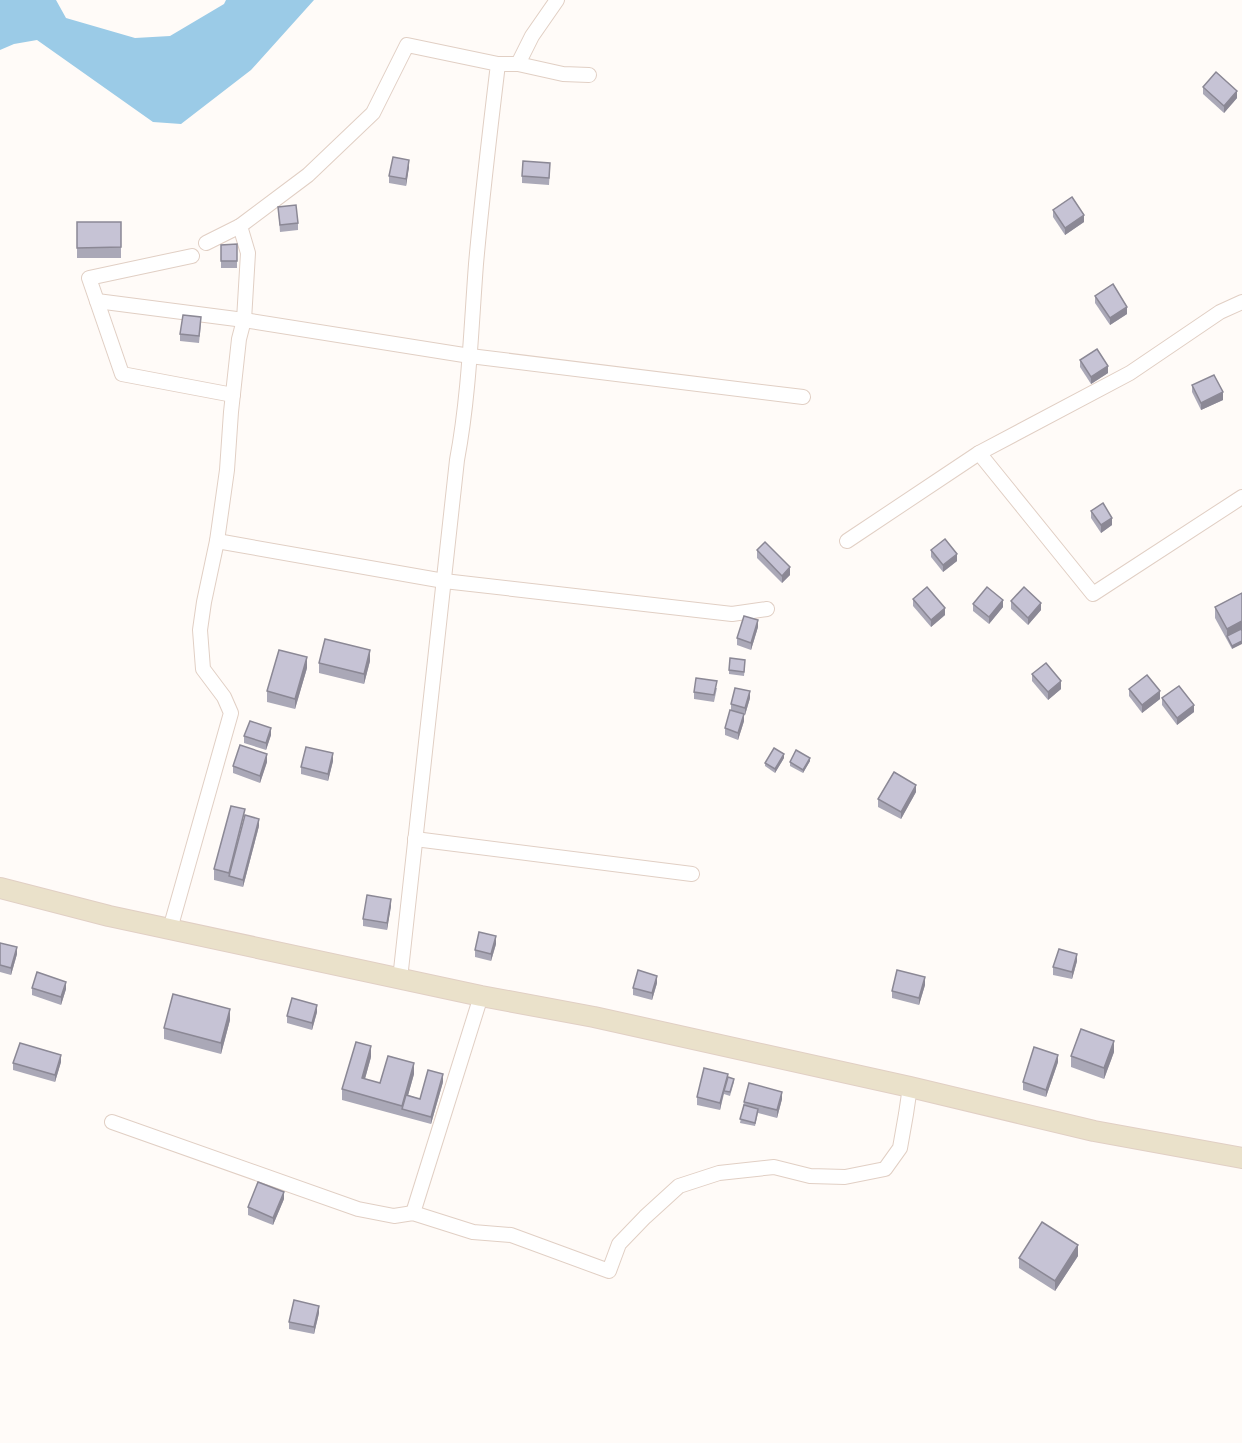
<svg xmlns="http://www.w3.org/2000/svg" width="1242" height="1443" font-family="Roboto,sans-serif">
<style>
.water{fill:#9bcbe7}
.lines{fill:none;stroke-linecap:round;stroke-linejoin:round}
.street-casing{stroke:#e1cfc4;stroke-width:16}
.secondary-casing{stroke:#e1cfc4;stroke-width:22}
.street{stroke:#fff;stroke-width:14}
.secondary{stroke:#eae1ca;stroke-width:20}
.wall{fill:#aaa8b7}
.shaded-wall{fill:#8b8895}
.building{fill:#c6c3d5;stroke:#8b8895;stroke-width:1.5}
</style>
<rect width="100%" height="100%" fill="#fffbf8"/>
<!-- water -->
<path class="water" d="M0,0H56L66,18L135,38L170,36L224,4L226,0H314L251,70L181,124L153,122L37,40L14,44L0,50Z"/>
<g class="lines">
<defs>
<g id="street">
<path d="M498,64H518L532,36L557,0"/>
<path d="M518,64L563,74L589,75"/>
<path d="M206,243L240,226L308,175L373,113L407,45L498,64C490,130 482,197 476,264C471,330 469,396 457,460L400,979"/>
<path d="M192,256L89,278L122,374L233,395"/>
<path d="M97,301L244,320L470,356L803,397"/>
<path d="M979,453L1093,594L1242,497"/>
<path d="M217,541L444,581L732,614L767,609"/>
<path d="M847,541L979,453L1130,373L1220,312L1242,302"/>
<path d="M415,839L692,874"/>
<path d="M170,929L231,713L224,697L203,669L200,630L204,602L217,541L227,470L231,412L239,339L244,320L248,253L240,226"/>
<path d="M112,1122L358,1209L394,1216L413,1213L473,1232L511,1235L609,1271L619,1244L645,1217L679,1186L719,1173L774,1167L810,1176L845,1177L885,1169L900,1148L906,1114L910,1087"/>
<path d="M413,1213L481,996"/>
</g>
<path id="secondary" d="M0,888L109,916L481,996L594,1017L910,1087L1094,1131L1242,1158"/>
</defs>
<!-- street casing -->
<use href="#street" class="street-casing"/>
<!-- secondary casing -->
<use href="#secondary" class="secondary-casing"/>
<!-- street -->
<use href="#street" class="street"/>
<!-- secondary -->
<use href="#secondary" class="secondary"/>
</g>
<!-- wall -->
<g class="wall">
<path d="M1203,87L1237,98L1224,113L1203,94Z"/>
<path d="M409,167L406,186L389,183V176Z"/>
<path d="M550,170L549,185L522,183V176Z"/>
<path d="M278,207L298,223V230L280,232Z"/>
<path d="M1053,210L1084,222L1065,235L1053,217Z"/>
<rect x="77" y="222" width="44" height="36"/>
<path d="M237,244V268H221V245Z"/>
<path d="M1095,296L1127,314L1110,325L1095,303Z"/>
<path d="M201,324L199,343L180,341V334Z"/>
<path d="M1080,360L1108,373L1091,384L1080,367Z"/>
<path d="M1192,385L1223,400L1201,410L1192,392Z"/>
<path d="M1091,511L1112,525L1101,533L1091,518Z"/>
<path d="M757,550L790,575L782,583L757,558Z"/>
<path d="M931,550L957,561L943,572L931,557Z"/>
<path d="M1242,593L1232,649L1215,618V607Z"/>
<path d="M913,599L945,615L931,627L913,606Z"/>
<path d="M1011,601L1041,610L1028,625L1011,609Z"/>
<path d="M973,604L1003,607L989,624L973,611Z"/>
<path d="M758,627L751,650L737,645V638Z"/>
<path d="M370,661L364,684L319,673V663Z"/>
<path d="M745,664L744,676L729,674V670Z"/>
<path d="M307,668L295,709L267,702V691Z"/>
<path d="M1032,674L1061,689L1048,700L1032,681Z"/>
<path d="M717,688L714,702L694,699V692Z"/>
<path d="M1129,689L1160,699L1142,713L1129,696Z"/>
<path d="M750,698L745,715H744V721L738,740L725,735V728L731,710V704Z"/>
<path d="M1162,698L1194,712L1177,725L1162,705Z"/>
<path d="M271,735L266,750L244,743V736Z"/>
<path d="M784,758L775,773L765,766V763Z"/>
<path d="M333,761L328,781L301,774V767Z"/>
<path d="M810,761L803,773L790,766V762Z"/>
<path d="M267,762L260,783L233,773V766Z"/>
<path d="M916,792L901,819L878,807V799Z"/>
<path d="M259,826L243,887L214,880V869Z"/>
<path d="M391,906L387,930L363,926V919Z"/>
<path d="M0,943L17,954L11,975L0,972Z"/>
<path d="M496,944L491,961L475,957V950Z"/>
<path d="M1077,961L1072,979L1053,975V967Z"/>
<path d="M657,983L652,1000L633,995V988Z"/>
<path d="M925,985L919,1005L892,998V991Z"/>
<path d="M32,988L66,989L61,1005L32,995Z"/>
<path d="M317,1012L312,1030L287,1023V1016Z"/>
<path d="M230,1020L221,1054L164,1039V1028Z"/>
<path d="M1114,1052L1104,1079L1071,1067V1056Z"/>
<path d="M371,1057L365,1079L380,1083L414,1074L408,1095L420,1099L443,1082L431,1124L342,1100V1089Z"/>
<path d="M61,1062L55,1082L13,1070V1063Z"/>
<path d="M1058,1062L1046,1097L1023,1090V1082Z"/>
<path d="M728,1077L734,1082L730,1096L724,1094L720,1110L697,1105V1097Z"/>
<path d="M782,1099L777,1118L758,1113L755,1126L740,1123L744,1102Z"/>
<path d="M284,1199L273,1225L248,1215V1207Z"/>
<path d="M1078,1256L1055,1291L1019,1268V1258Z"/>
<path d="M319,1313L314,1334L289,1329V1322Z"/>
</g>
<!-- shaded-wall -->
<g class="shaded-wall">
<path d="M1237,91V98L1224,113V106Z"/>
<path d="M409,160V167L406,186V179Z"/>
<path d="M1084,215V222L1065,235V228Z"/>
<path d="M1127,307V314L1110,325V318Z"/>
<path d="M1108,366V373L1091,384V377Z"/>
<path d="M1223,392V400L1201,410V403Z"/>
<path d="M1112,518V525L1101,533V525Z"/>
<path d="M957,554V561L943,572V565Z"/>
<path d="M790,567V575L782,583V576Z"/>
<path d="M1003,600V607L989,624V617Z"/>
<path d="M1041,603V610L1028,625V618Z"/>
<path d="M945,608V615L931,627V620Z"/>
<path d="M758,620V627L751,650V643Z"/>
<path d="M1242,621V632L1227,636V629Z"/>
<path d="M1242,641V644L1232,649V646Z"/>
<path d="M370,650V661L364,684V674Z"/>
<path d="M307,657V668L295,709V699Z"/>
<path d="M1061,681V689L1048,700V692Z"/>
<path d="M750,691V698L745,715V708Z"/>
<path d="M1160,691V699L1142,713V705Z"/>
<path d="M1194,705V712L1177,725V718Z"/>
<path d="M744,714V721L738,740V733Z"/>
<path d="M271,728V735L266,750V743Z"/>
<path d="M333,753V761L328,781V774Z"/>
<path d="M267,754V762L260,783V776Z"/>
<path d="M784,754V758L775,773V769Z"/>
<path d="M810,758V761L803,773V770Z"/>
<path d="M916,785V792L901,819V812Z"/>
<path d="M259,819V826L243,887V880Z"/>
<path d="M391,899V906L387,930V923Z"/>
<path d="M496,936V944L491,961V954Z"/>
<path d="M17,947V954L11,975V968Z"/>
<path d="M1077,954V961L1072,979V972Z"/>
<path d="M657,976V983L652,1000V993Z"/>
<path d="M925,977V985L919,1005V998Z"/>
<path d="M66,982V989L61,1005V997Z"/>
<path d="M317,1005V1012L312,1030V1023Z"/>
<path d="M230,1009V1020L221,1054V1043Z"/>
<path d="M1114,1041V1052L1104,1079V1068Z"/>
<path d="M371,1046V1057L362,1089V1078Z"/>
<path d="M61,1055V1062L55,1082V1075Z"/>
<path d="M1058,1055V1062L1046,1097V1090Z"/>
<path d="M414,1063V1074L404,1110L402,1109V1106Z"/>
<path d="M443,1074V1082L431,1124V1117Z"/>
<path d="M728,1074V1081L724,1091L720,1110V1103Z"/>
<path d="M782,1092V1099L777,1118V1110Z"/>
<path d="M284,1192V1199L273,1225V1218Z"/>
<path d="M1078,1245V1256L1055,1291V1281Z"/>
<path d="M319,1306V1313L314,1334V1327Z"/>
</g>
<!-- building -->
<g class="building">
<path d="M1216,72L1237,91L1224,106L1203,87Z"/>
<path d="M393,157L409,160L406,179L389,176Z"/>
<path d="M523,161L550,163L549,178L522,176Z"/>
<path d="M1072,197L1084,215L1065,228L1053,210Z"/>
<path d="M296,205L298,223L280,225L278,207Z"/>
<path d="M77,222H121V247L77,248Z"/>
<path d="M237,244V261H221V245Z"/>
<path d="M1113,284L1127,307L1110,318L1095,296Z"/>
<path d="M183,315L201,317L199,336L180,334Z"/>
<path d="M1097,349L1108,366L1091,377L1080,360Z"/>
<path d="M1214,375L1223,392L1201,403L1192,385Z"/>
<path d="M1103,503L1112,518L1101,525L1091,511Z"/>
<path d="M945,539L957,554L943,565L931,550Z"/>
<path d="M765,542L790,567L782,576L757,550Z"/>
<path d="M927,587L945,608L931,620L913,599Z"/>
<path d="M987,587L1003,600L989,617L973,604Z"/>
<path d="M1024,587L1041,603L1028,618L1011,601Z"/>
<path d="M1242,593V621L1227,629L1215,607Z"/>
<path d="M744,616L758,620L751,643L737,638Z"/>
<path d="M1241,629L1242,631V641L1232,646L1227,636Z"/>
<path d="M325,639L370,650L364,674L319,663Z"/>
<path d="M279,650L307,657L295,699L267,691Z"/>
<path d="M730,658L745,660L744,672L729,670Z"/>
<path d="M1046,663L1061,681L1048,692L1032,674Z"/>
<path d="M1147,675L1160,691L1142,705L1129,689Z"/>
<path d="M696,678L717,681L714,695L694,692Z"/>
<path d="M1179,686L1194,705L1177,718L1162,698Z"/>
<path d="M735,688L750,691L745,708L731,704Z"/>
<path d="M730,710L744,714L738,733L725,728Z"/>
<path d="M250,721L271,728L266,743L244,736Z"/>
<path d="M240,745L267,754L260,776L233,766Z"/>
<path d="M306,747L333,753L328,774L301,767Z"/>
<path d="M774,748L784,754L775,769L765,763Z"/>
<path d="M796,750L810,758L803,770L790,762Z"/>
<path d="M894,772L916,785L901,812L878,799Z"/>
<path d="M231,806L245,809L229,873L214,869Z"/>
<path d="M245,815L259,819L243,880L229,876Z"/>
<path d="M367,895L391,899L387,923L363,919Z"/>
<path d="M479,932L496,936L491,954L475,950Z"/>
<path d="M0,943L17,947L11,968L0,965Z"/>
<path d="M1059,949L1077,954L1072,972L1053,967Z"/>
<path d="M638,970L657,976L652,993L633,988Z"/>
<path d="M897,970L925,977L919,998L892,991Z"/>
<path d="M37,972L66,982L61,997L32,988Z"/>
<path d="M173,994L230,1009L221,1043L164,1028Z"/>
<path d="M292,998L317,1005L312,1023L287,1016Z"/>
<path d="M1081,1029L1114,1041L1104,1068L1071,1056Z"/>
<path d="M356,1042L371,1046L362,1078L380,1083L388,1056L414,1063L402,1106L342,1089Z"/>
<path d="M20,1043L61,1055L55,1075L13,1063Z"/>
<path d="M1034,1047L1058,1055L1046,1090L1023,1082Z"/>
<path d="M704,1068L728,1074L720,1103L697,1097Z"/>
<path d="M428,1070L443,1074L431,1117L402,1109L406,1095L420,1099Z"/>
<path d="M728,1077L734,1079L730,1092L724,1091Z"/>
<path d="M749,1083L782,1092L777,1110L744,1102Z"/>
<path d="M744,1105L758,1109L755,1123L740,1119Z"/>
<path d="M258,1182L284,1192L273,1218L248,1207Z"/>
<path d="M1042,1222L1078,1245L1055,1281L1019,1258Z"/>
<path d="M294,1300L319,1306L314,1327L289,1322Z"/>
</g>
</svg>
